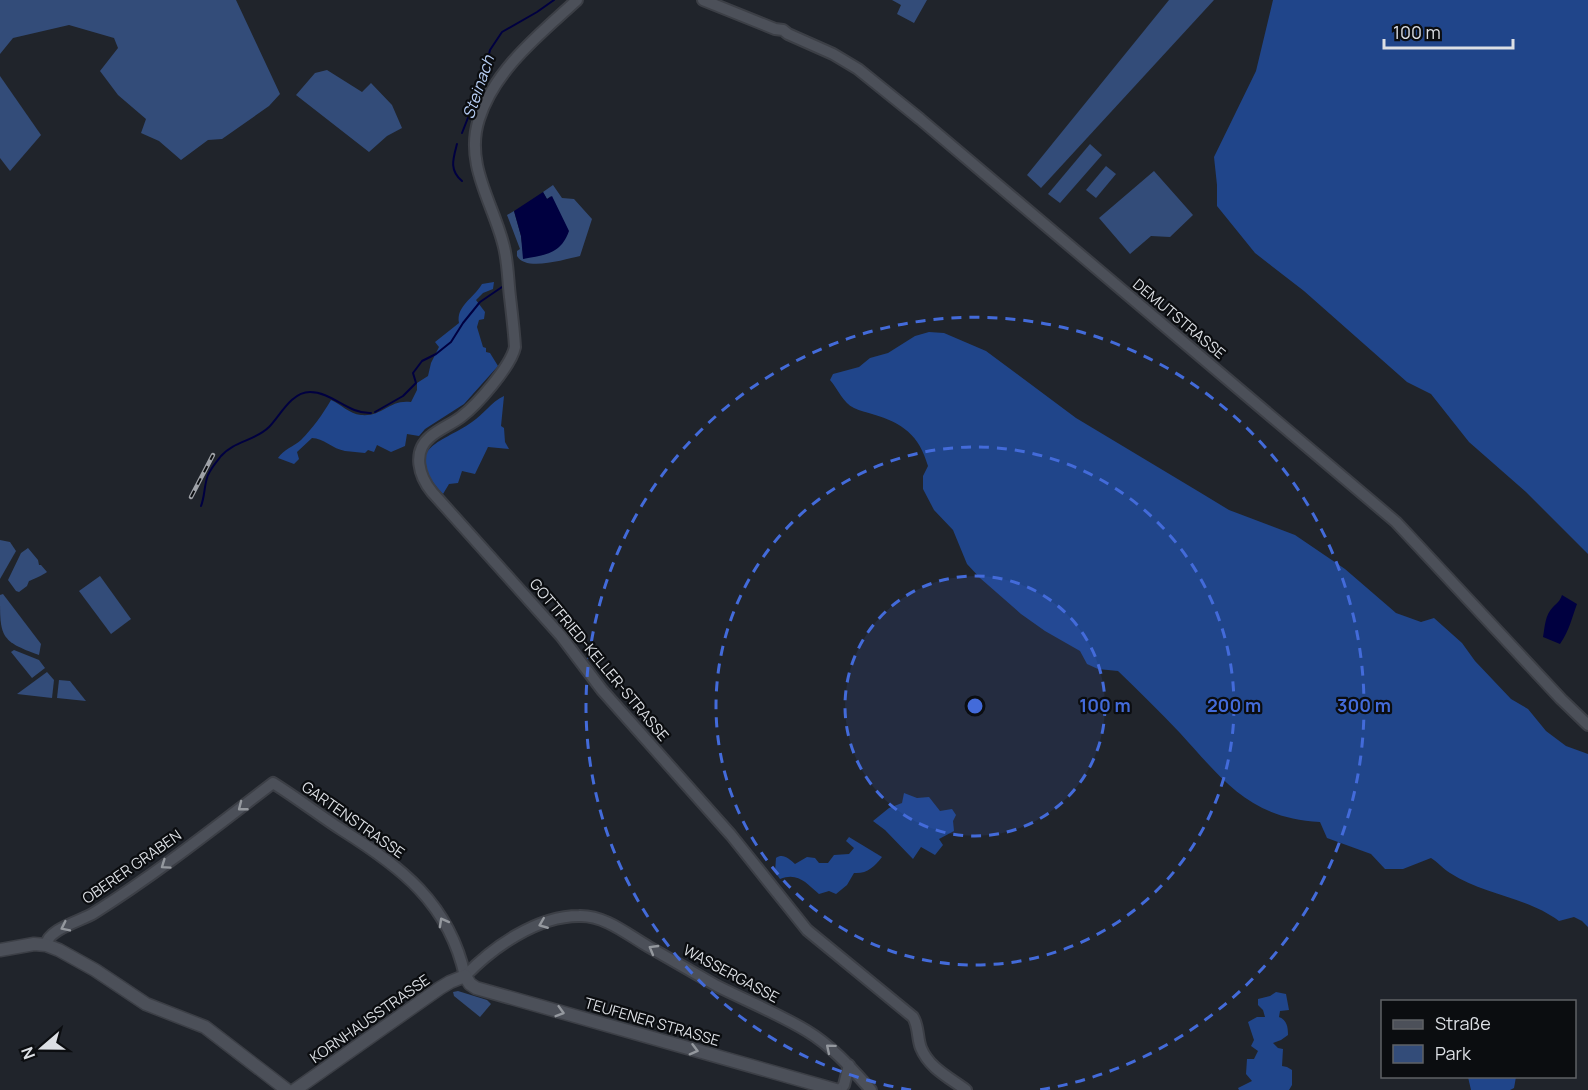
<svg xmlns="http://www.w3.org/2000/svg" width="1588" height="1090" font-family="Manrope,sans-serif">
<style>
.green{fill:#334c79}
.forest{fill:#20458a}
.water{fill:#000040}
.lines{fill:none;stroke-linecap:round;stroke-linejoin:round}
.stream{stroke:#000040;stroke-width:2}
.tertiary-casing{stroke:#3c3f46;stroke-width:14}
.secondary-casing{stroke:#3c3f46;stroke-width:15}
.tertiary{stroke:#4c5059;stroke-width:10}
.secondary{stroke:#4c5059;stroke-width:12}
.rail-casing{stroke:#9ea1a7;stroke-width:4.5}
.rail{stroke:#0b0d10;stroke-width:2;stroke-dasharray:7;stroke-linecap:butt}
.oneway{stroke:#94989e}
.ring{fill:none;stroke:#436bda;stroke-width:3;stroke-dasharray:10 8}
.labels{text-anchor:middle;stroke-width:4.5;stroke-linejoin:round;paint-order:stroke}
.street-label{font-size:15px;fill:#dcdfe4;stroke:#0b0d10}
.water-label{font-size:16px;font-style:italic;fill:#b7cef5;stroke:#0b0d10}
.centre{fill:#436bda;stroke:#0b0d10;stroke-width:3}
.ring-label{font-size:18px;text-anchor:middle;font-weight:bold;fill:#436bda;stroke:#0b0d10;stroke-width:4.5;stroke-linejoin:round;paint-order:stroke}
</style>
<rect width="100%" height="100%" fill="#20242b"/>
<!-- green -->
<g class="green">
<path d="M0,0H236L280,94L269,106L222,139L208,140L181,160L159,141L141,133L146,119L118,95L100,71L118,48L114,38L69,25L13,38L0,54Z"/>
<path d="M892,0H927L914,23L897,14L901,5Z"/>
<path d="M1169,0H1214L1041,188L1027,175Z"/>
<path d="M327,70L362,92L371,83L392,105L402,128L387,136L369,152L296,95L315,73Z"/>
<path d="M0,76L41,135L10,171L0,158Z"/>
<path d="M1090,144L1102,155L1060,203L1048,194Z"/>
<path d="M1106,166L1116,174L1096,198L1086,190Z"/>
<path d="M1154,171L1193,215L1170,237L1151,236L1130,254L1099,218Z"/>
<path d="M553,185L562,198L574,199L592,219L580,256C565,259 526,272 517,256V251L520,249L507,215L514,211L521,236L524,259L551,196L547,199L543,192Z"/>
<path d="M0,540L10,542L16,551L0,579Z"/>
<path d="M28,548L38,560L39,565H41L47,572C43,575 32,580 29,581L27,586L19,592L16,591L8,580L21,553Z"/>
<path d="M100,576L131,619L111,634L79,591Z"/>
<path d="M3,594L41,644L39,655C0,641 0,637 0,595Z"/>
<path d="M14,650L39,660L45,668L32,678L11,652Z"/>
<path d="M47,672L54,680L52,698L17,694Z"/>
<path d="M59,680L70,681L86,701L57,698Z"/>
<path d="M458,991L487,1000L491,1004L480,1017L454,996L453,992Z"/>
</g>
<!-- forest -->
<g class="forest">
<path d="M1273,0H1588V554L1526,492L1469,442L1431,394L1407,382L1304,291L1255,253L1217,206V185L1214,157L1256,71Z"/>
<path d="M494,282L493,289L483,293L476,300L485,312L484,319L479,320L477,327L483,347L486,348V352L490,353L498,366L464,404L425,429L419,436L407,434L405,446L391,452L377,445L374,452L368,450L365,453C358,452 352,452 345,451C333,449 323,438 312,438L297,452L299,459L294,464L278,458C284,449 293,447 301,440C312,429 323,414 331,400C341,404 349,414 361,415C383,417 389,399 411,402L417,390V383L428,376L431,363L439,347L435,342L459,323C456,306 473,299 482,284Z"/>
<path d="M929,332L944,333L986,351L1076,418L1201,493L1229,510L1295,535L1345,569L1396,613L1421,622L1434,618L1462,643L1475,661L1511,699L1528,709L1546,731L1566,746L1588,754V927L1582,921L1574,917L1559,921C1527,897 1484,895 1450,873C1443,869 1438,862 1431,858L1403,869H1385L1371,854L1327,838L1320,822C1249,818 1224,781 1180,733C1160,712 1139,691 1118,671L1098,669L1087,664L1080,651L1045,631L1021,614L980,578L967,564L953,530L934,510L923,489V476L928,466C919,435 903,423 872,414C867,412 860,411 854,408C843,403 838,389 830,380L833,374L859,367L870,358L888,353L915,336Z"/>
<path d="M504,396L501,426L504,428L505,442L509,449L488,447L475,474L462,471L458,483L449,484L443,494C400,447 441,444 472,422C483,415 491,402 504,396Z"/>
<path d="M904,793L917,798L929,797L940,811L952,809L956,815L953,821L954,831L939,839L943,845L935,855L921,847L913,859L885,830L873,821L889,808L902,803Z"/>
<path d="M849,837L882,857C874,867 867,874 854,873L847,885L836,894L829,891L819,894C806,883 798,872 780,879L775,872L776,858C783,853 789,859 795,864L807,857L815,858L819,863H828L834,855L849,854L854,848L846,841Z"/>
<path d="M1276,992L1286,994L1289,1010L1280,1011L1279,1017C1287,1020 1288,1027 1288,1035L1281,1040L1273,1043L1278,1048L1283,1049L1282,1066L1287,1067L1292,1070V1085L1289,1090H1239L1238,1088L1252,1081L1246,1074L1247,1059H1254L1258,1051L1251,1046L1254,1040L1248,1022L1257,1017H1265L1263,1010L1258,1005V999L1270,996Z"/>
<path d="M1468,1077V1076L1516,1077L1514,1088L1510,1090H1471Z"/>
</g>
<!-- water -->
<g class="water">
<path d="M543,192L547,199L552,196L569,231C561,254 545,255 523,259L521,236L514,211Z"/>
<path d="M1562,595L1577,604C1571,620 1570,629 1560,644L1543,637C1545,626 1545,615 1553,607C1557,603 1560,601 1562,595Z"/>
</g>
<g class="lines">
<!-- stream -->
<g class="stream">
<path d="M462,133L482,82L490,50L502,32L537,12L554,0"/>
<path d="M457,144C453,159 449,170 462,181"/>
<path d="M375,412L403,396L416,383L413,373L422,361L436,354L451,342L463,323L480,302L502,287"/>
<path d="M201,506C205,496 204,485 208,475C211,468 217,461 221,456C234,441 255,441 269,427C280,416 291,392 310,392C332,392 348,414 371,413"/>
</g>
<defs>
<g id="tertiary">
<path d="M577,0C540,34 495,69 479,119C464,165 494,204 504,247C508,263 508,280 510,297C512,314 514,330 515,347C511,366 477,405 461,417C452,424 439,429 430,437C412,452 419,476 432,492L561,636L602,690L731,835L807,930L913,1017C919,1027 917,1038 921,1048C929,1068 950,1078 966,1090"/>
<path d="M703,0L775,29L783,30L788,34L833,54L858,69L920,119L1396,522L1561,699L1588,725"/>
<path d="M46,945C48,929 81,921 94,913C156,874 214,828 273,783C297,798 319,815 342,830C401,867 449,903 465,976"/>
<path d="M465,976C493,947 537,916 579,916C605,915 628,935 649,947C672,960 694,973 717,986C747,1001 779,1014 807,1031C832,1046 852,1069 871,1090"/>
<path d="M840,1090L844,1085L849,1065"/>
</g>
<g id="secondary">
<path d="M0,950L34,944L46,945L59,950L95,970L146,1004L205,1027L287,1090"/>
<path d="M295,1090L440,988L450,982L465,976L470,984L476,988L836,1090"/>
</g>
</defs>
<!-- tertiary casing -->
<use href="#tertiary" class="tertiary-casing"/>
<!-- secondary casing -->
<use href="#secondary" class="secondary-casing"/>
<!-- tertiary -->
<use href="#tertiary" class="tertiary"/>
<!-- secondary -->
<use href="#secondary" class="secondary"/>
<defs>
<path id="rail" d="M191,497L213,455"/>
</defs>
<!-- rail casing -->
<use href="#rail" class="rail-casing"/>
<!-- rail -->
<use href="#rail" class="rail"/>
</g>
<!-- one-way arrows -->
<defs><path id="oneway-chevron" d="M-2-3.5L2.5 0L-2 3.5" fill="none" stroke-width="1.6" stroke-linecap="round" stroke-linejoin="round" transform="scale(1.5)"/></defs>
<g class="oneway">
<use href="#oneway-chevron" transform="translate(242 807) rotate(142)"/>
<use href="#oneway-chevron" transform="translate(165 865) rotate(145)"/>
<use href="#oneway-chevron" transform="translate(443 922) rotate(-119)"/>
<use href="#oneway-chevron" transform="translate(543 924) rotate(158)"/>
<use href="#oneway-chevron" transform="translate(65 927) rotate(154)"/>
<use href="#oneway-chevron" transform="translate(653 949) rotate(-150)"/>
<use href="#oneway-chevron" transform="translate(560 1012) rotate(16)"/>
<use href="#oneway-chevron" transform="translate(830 1048) rotate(-140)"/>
<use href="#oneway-chevron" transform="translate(694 1050) rotate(15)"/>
</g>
<!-- distance rings -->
<circle cx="975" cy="706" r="130" fill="#436bda" fill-opacity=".12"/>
<g class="ring">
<circle cx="975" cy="706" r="130"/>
<circle cx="975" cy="706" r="259"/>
<path d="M911 1090A389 389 0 1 1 1039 1090"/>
</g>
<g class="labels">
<!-- street labels -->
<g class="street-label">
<text transform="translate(1179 319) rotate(40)" y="5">DEMUTSTRASSE</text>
<text transform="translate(599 660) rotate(50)" y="5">GOTTFRIED-KELLER-STRASSE</text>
<text transform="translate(353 820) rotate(35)" y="5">GARTENSTRASSE</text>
<text transform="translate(132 867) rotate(-35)" y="5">OBERER GRABEN</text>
<text transform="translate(731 974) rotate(28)" y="5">WASSERGASSE</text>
<text transform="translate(370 1019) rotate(-35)" y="5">KORNHAUSSTRASSE</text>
<text transform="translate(652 1022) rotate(16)" y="5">TEUFENER STRASSE</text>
</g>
<!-- water labels -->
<g class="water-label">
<text transform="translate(478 87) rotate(-71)" y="6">Steinach</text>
</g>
</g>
<circle cx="975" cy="706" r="9" class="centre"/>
<g class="ring-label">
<text x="1105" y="712">100 m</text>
<text x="1234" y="712">200 m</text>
<text x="1364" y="712">300 m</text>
</g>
<!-- legend -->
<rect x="1381" y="1000" width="195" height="78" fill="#0b0d10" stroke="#5f6165" stroke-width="1.5"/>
<rect x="1393" y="1020" width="30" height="9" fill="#4c5059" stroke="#5f6165" stroke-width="1.5"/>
<text x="1435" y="1030" font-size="18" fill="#dcdfe4">Straße</text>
<rect x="1393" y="1045" width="30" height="18" fill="#334c79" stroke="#5f6165" stroke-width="1.5"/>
<text x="1435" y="1060" font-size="18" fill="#dcdfe4">Park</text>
<!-- north arrow -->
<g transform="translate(42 1048) rotate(250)" stroke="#0b0d10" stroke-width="4.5" paint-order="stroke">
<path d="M0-4.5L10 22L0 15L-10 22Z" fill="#dcdfe4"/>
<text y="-9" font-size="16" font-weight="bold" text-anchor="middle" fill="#dcdfe4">N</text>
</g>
<!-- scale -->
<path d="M1384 39v9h129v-9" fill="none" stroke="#dcdfe4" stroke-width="3"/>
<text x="1393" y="39" font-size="18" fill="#dcdfe4" stroke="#0b0d10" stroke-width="4.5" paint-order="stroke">100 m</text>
</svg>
